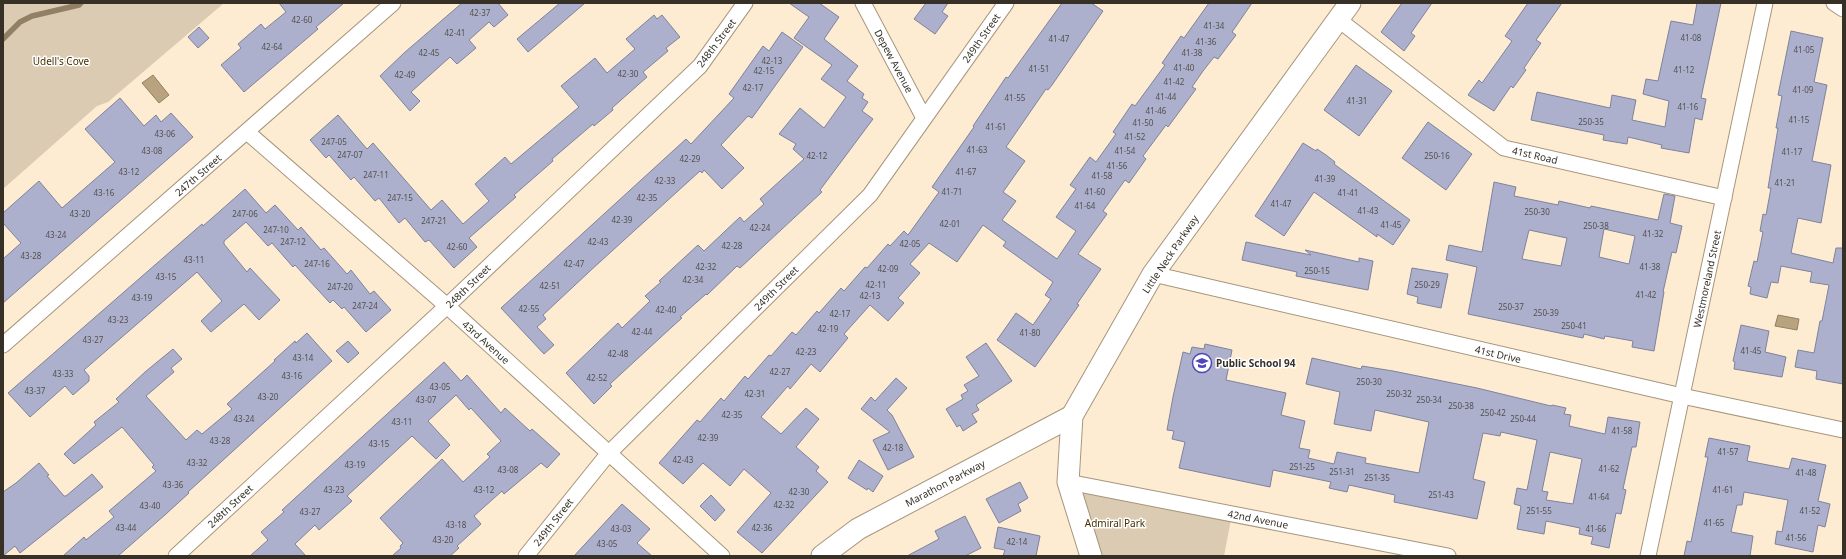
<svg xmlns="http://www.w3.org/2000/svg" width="1846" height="559" font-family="'Noto Sans',sans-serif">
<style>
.green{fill:#dbcbb2}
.water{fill:#b9a27e;stroke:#928064}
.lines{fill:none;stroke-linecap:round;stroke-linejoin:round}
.stream{stroke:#928064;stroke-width:5.5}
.building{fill:#adb0cc;stroke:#7f829c;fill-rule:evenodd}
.street-casing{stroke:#a6967d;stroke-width:17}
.secondary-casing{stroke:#a6967d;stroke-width:23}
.street{stroke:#fff;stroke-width:15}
.secondary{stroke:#fff;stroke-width:21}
.labels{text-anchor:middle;stroke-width:3;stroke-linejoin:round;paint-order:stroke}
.number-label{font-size:8px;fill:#545050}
.street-label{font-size:10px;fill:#373026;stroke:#fff}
.park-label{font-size:10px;fill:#462f00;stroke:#fff}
.poi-label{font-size:10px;font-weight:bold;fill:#373026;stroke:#fff;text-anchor:start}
</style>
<rect width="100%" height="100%" fill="#fdecd1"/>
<!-- green -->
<g class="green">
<path d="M3,3H224L108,102L97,106L3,189Z"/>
<path d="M1068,482L1232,514L1224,556H1091Z"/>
</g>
<!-- water -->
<g class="water">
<path d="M153,75L169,95L159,103L142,83Z"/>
<path d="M1778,315L1799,319L1797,330L1775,326Z"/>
</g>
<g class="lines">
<!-- stream -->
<path class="stream" d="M3,39L20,22L32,16L79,5L81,3"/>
</g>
<!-- building -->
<g class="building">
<path d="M279,3H344L316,27L318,29L244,92L221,65L241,48L238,44L261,24L265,29L286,12Z"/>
<path d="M462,3H498L508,15L494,27L489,22L469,40L476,48L457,64L450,57L411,92L420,101L410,111L380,76L404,53Z"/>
<path d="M560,3H585L528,52L517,39Z"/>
<path d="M789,3H819L839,17L824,39L858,66L847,81L864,94L862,98L868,102L862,111L873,119L820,190L822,192L740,268L737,266L707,295L706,294L680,317L682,318L673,326L610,384L612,386L594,404L566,373L618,323L622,328L650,301L645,296L661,282L659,281L698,245L704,251L740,217L744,222L764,204L760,199L804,159L793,149L796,144L779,134L800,108L824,128L846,97L821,79L832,65L794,38L809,17Z"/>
<path d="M926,3H948L942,12L948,16L935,34L914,19Z"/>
<path d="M1062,3H1091L1103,11L1052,85L1048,90L1046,89L1006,147L1025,161L1003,192L1016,201L1002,220L1057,259L1076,231L1056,217L1076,189L1070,185L1090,157L1096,162L1116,134L1113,132L1132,104L1135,106L1165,65L1162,63L1181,36L1184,38L1209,3H1252L1232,32L1236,35L1218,59L1214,57L1203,71L1192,87L1196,89L1168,127L1166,125L1143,156L1146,159L1129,183L1125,180L1103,211L1107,214L1078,254L1101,269L1077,304L1079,305L1035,367L997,340L1016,313L1033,325L1051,299L1045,295L1053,282L1003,246L1006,242L983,225L957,262L929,243L910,264L920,273L898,298L904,303L888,321L870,305L844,334L848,338L820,372L811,364L790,389L788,386L761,417L781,434L806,408L819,419L796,447L819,467L816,471L828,482L762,553L737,532L771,493L744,469L730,486L703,463L683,484L659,463L697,420L700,422L721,398L724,401L745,376L748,379L769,355L771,356L792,332L796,335L817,311L819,313L841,288L844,291L865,267L867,268L888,244L890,246L904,231L908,235L939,192L932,187L974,127L973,126L1006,77L1008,78Z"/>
<path d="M1402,3H1432L1411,33L1415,36L1404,51L1381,32Z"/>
<path d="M1528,3H1562L1536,40L1541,43L1524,68L1526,70L1513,88L1511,86L1494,111L1468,95L1479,80L1482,83L1512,41L1505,36Z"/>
<path d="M1697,3H1721L1701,98L1706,99L1702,120L1695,118L1689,153L1661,148L1662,145L1628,137L1627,144L1603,140L1604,135L1531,120L1537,92L1610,108L1612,95L1636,100L1632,120L1665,127L1669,101L1643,94L1646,79L1658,81L1671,21L1693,25Z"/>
<path d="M654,15L657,19L662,15L680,37L666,48L668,51L643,72L647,77L612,108L613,110L594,126L593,124L552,159L553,161L514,195L516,197L469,238L477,247L454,268L429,240L425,242L405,218L399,223L379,198L375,201L354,177L351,180L329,155L326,158L310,140L338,115L367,149L373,143L431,210L442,200L463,224L489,201L475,184L505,157L511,164L579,107L561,86L595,58L607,73L635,49L626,39Z"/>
<path d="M199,27L209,38L198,48L188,37Z"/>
<path d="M1791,31L1823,38L1814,82L1827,85L1812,161L1831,165L1821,223L1798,218L1791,253L1833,263L1836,248H1843V384L1816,379L1817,371L1795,367L1798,350L1814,353L1820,321H1822L1829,285L1810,282L1812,272L1781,266L1778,283L1771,282L1767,298L1750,294L1751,287L1748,286L1754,261L1757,262L1763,232L1760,231L1763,214L1766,215L1771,188H1768L1778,128H1776L1782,96L1778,95Z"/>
<path d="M782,32L803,47L752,118L748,116L721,145L744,168L722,189L704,170L702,173L700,171L590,271L543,315L546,319L537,327L554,345L544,354L501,308L686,139L691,144L734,98L729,94L763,46L769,51Z"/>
<path d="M1356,65L1392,91L1359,136L1324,110Z"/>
<path d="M120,98L144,126L156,115L161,122L171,113L193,137L3,303V259L21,243L3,223V213L39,181L62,208L115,162L85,129Z"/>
<path d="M1428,122L1472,154L1446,190L1402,158Z"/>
<path d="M1303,143L1316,151L1317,149L1326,155L1335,162L1334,164L1410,220L1393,245L1377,234V237L1314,192L1284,236L1255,216Z"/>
<path d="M1494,182L1516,187L1514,196L1558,205L1559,201L1590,208L1591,206L1658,220L1664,194L1675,196L1670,223L1682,226L1676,253L1672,252L1663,292H1664L1654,351L1632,347L1633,341L1605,336L1604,339L1584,334L1583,338L1468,314L1477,267L1446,260L1449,245L1482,252ZM1604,229L1635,236L1629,264L1599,257ZM1529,230L1567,238L1561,266L1522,259Z"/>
<path d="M245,189L266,213L275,205L298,230L301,227L321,250L324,248L347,274L351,270L370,294L374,291L391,310L366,332L344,307L342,309L333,300L330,303L295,265L293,267L272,243L268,246L246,222L224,241V244L247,272L250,268L280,300L259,320L244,304L211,332L201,321L222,301L197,272L84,370L89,376V381L73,395L65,386L30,417L8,393L202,224L203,226Z"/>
<path d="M1246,242L1311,255L1305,250L1359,262V258L1373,261L1368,290L1296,276L1297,272L1242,260Z"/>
<path d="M1412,268L1448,274L1441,308L1417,303L1418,297L1407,294Z"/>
<path d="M1741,325L1769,331L1765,352L1786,357L1782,377L1734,369L1735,362L1733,361Z"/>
<path d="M307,333L332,361L188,492L189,493L166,514L118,556H63L84,537L86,540L114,517L109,511L156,471L152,467L154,465L122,427L74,464L64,454L96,425L94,422L119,402L116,399L145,372L173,349L182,359L171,368L174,372L146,396L186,440L197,430L202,434L232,409L227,404L275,361L274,360L295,341L296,343Z"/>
<path d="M348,341L359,353L348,363L336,351Z"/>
<path d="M986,343L1012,381L976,405L979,410L972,414L977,422L963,431L960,425L957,427L946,409L963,399L961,395L968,391L964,385L979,376L966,357Z"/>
<path d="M1205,344L1232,350L1226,380L1286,393L1281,415L1305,421L1299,448L1310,450L1308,458L1334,464L1337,452L1366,458L1365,463L1419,473L1429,422L1375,410L1371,431L1334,424L1340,392L1306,384L1312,358L1361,369L1362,366L1393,371L1477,388L1551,406L1552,405L1566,408L1564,414L1571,415L1569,426L1605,434L1608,417L1640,422L1636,447H1632L1623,489L1626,490L1621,514L1616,513L1609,548L1591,544L1593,537L1579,534L1580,528L1546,521L1544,534L1517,529L1521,506L1514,504L1517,488L1527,490L1537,440L1501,432L1500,436L1483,433L1473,479L1485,482L1477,519L1394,502L1395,495L1349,485L1347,492L1329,488L1331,482L1273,470L1270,487L1179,468L1185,442L1172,439L1174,431L1167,430L1173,397L1183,352L1190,354L1192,347L1204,349ZM1550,452L1582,459L1573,504L1546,500L1548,492L1542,491Z"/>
<path d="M444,362L461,381L467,375L501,413L505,408L530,431L532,429L560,454L547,468L541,463L504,494L502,491L474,516L481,524L457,546L459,548L450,556H392L401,548L400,546L403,543L380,518L442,459L463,482L490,457L487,454L501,441L471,408L469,410L456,395L428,421L450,445L436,459L412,436L347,496L352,501L319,530L315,525L295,544L306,556H250L268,540L261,532L284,512L282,510Z"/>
<path d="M896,378L907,388L887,410L892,415L914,457L888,470L873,440L890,432L861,409L871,397L875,401Z"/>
<path d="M1709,438L1750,446L1747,461L1789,469L1792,458L1826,465L1818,501L1830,504L1825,527L1818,525L1813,552L1775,544L1777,531L1782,532L1788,500L1744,492L1742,505H1737L1731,532L1753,536L1750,556H1684L1687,541L1691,542L1708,457H1705Z"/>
<path d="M859,460L883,476L873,492L868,488L867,490L848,478Z"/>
<path d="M39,463L49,475L47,476L64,496H66L92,474L103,487L20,553L15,546L3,556V492L16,483Z"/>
<path d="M1020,482L1028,498L1018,504L1021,511L999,523L986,499Z"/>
<path d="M711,495L725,510L715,521L700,506Z"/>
<path d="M622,504L650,529L637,543L652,556H574Z"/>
<path d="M965,516L981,548L965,556H907L939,539L935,531Z"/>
<path d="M998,527L1040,536L1036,556H1003L1005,550L994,548Z"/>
</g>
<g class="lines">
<defs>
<g id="street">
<path d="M863,3L924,118"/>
<path d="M1834,3L1843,9"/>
<path d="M1339,20L1504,148L1724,198"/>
<path d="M247,132L447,306L722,556"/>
<path d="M1153,274L1682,396L1843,430"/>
<path d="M3,345L393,3"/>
<path d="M1068,482L1448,556"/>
<path d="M176,556L447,306L700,66L745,3"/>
<path d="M526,556L608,454L870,195L1006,3"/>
<path d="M1648,556L1765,3"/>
</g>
<g id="secondary">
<path d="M822,556L858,529L1072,416"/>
<path d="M1091,556L1068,482L1072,416L1153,274L1350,3"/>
</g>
</defs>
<!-- street casing -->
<use href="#street" class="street-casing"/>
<!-- secondary casing -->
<use href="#secondary" class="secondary-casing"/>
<!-- street -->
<use href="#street" class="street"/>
<!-- secondary -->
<use href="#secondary" class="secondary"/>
</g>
<!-- icons -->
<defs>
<symbol id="school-ring" viewBox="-11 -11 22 22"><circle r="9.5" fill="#fff" stroke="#4f45bc" stroke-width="1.5"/><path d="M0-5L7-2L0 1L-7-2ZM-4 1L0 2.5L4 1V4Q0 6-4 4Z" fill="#4f45bc"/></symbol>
</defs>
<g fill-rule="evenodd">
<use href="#school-ring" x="1191" y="352" width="22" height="22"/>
</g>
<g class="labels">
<!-- number labels -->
<g class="number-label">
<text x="480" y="16">42-37</text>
<text x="302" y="23">42-60</text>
<text x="1214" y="29">41-34</text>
<text x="455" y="36">42-41</text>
<text x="1691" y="41">41-08</text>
<text x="1059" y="42">41-47</text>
<text x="1206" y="45">41-36</text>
<text x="272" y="50">42-64</text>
<text x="1804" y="53">41-05</text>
<text x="429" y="56">42-45</text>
<text x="1192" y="56">41-38</text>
<text x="772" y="64">42-13</text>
<text x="1184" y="71">41-40</text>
<text x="1039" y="72">41-51</text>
<text x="1684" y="73">41-12</text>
<text x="764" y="74">42-15</text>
<text x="628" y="77">42-30</text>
<text x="405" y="78">42-49</text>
<text x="1174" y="85">41-42</text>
<text x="753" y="91">42-17</text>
<text x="1803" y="93">41-09</text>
<text x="1166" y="100">41-44</text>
<text x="1015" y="101">41-55</text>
<text x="1357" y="104">41-31</text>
<text x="1688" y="110">41-16</text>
<text x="1156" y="114">41-46</text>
<text x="1799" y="123">41-15</text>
<text x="1591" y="125">250-35</text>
<text x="1143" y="126">41-50</text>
<text x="996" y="130">41-61</text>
<text x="165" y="137">43-06</text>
<text x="1135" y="140">41-52</text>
<text x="334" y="145">247-05</text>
<text x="977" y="153">41-63</text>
<text x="152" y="154">43-08</text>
<text x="1125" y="154">41-54</text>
<text x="1792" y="155">41-17</text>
<text x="350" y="158">247-07</text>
<text x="817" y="159">42-12</text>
<text x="1437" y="159">250-16</text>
<text x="690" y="162">42-29</text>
<text x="1117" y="169">41-56</text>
<text x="129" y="175">43-12</text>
<text x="966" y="175">41-67</text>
<text x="376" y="178">247-11</text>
<text x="1102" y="179">41-58</text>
<text x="1325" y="182">41-39</text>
<text x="665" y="184">42-33</text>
<text x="1785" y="186">41-21</text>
<text x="952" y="195">41-71</text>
<text x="1095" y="195">41-60</text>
<text x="104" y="196">43-16</text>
<text x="1348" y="196">41-41</text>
<text x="400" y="201">247-15</text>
<text x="647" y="201">42-35</text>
<text x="1281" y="207">41-47</text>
<text x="1085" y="209">41-64</text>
<text x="1368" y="214">41-43</text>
<text x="1537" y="215">250-30</text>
<text x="80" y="217">43-20</text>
<text x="245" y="217">247-06</text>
<text x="622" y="223">42-39</text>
<text x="434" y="224">247-21</text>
<text x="950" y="227">42-01</text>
<text x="1391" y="228">41-45</text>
<text x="1596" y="229">250-38</text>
<text x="760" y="231">42-24</text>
<text x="276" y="233">247-10</text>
<text x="1653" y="237">41-32</text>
<text x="56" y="238">43-24</text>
<text x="293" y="245">247-12</text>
<text x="598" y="245">42-43</text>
<text x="910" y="247">42-05</text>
<text x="732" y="249">42-28</text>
<text x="457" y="250">42-60</text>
<text x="31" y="259">43-28</text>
<text x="194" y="263">43-11</text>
<text x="317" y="267">247-16</text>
<text x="574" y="267">42-47</text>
<text x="706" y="270">42-32</text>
<text x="1650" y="270">41-38</text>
<text x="888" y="272">42-09</text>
<text x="1317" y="274">250-15</text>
<text x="166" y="280">43-15</text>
<text x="693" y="283">42-34</text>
<text x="876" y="288">42-11</text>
<text x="1427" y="288">250-29</text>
<text x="550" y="289">42-51</text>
<text x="340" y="290">247-20</text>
<text x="1646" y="298">41-42</text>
<text x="870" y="299">42-13</text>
<text x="142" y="301">43-19</text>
<text x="365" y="309">247-24</text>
<text x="1511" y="310">250-37</text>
<text x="529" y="312">42-55</text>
<text x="666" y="313">42-40</text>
<text x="1546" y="316">250-39</text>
<text x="840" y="317">42-17</text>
<text x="118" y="323">43-23</text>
<text x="1574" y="329">250-41</text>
<text x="828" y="332">42-19</text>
<text x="642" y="335">42-44</text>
<text x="1030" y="336">41-80</text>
<text x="93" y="343">43-27</text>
<text x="1751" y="354">41-45</text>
<text x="806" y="355">42-23</text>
<text x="618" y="357">42-48</text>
<text x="303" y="361">43-14</text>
<text x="780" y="375">42-27</text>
<text x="63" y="377">43-33</text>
<text x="292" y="379">43-16</text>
<text x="597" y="381">42-52</text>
<text x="1369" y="385">250-30</text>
<text x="440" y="390">43-05</text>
<text x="35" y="394">43-37</text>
<text x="755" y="397">42-31</text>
<text x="1399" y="397">250-32</text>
<text x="268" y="400">43-20</text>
<text x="426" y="403">43-07</text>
<text x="1429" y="403">250-34</text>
<text x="1461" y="409">250-38</text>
<text x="1493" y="416">250-42</text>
<text x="732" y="418">42-35</text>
<text x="244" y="422">43-24</text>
<text x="1523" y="422">250-44</text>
<text x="402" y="425">43-11</text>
<text x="1622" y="434">41-58</text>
<text x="708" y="441">42-39</text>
<text x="220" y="444">43-28</text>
<text x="379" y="447">43-15</text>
<text x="893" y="451">42-18</text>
<text x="1728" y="455">41-57</text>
<text x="683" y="463">42-43</text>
<text x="197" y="466">43-32</text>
<text x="355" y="468">43-19</text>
<text x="1302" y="470">251-25</text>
<text x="1609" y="472">41-62</text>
<text x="508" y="473">43-08</text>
<text x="1342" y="475">251-31</text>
<text x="1806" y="476">41-48</text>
<text x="1377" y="481">251-35</text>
<text x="173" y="488">43-36</text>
<text x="334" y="493">43-23</text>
<text x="484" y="493">43-12</text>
<text x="1723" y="493">41-61</text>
<text x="799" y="495">42-30</text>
<text x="1441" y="498">251-43</text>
<text x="1599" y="500">41-64</text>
<text x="784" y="508">42-32</text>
<text x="150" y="509">43-40</text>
<text x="1539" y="514">251-55</text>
<text x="1810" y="514">41-52</text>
<text x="310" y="515">43-27</text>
<text x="1714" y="526">41-65</text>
<text x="456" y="528">43-18</text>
<text x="126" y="531">43-44</text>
<text x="762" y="531">42-36</text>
<text x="621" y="532">43-03</text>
<text x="1596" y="532">41-66</text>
<text x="1796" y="541">41-56</text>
<text x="443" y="543">43-20</text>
<text x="1017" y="545">42-14</text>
<text x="607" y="547">43-05</text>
</g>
<!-- street labels -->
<g class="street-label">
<text transform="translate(981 38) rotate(-55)" y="4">249th Street</text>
<text transform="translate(716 43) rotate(-53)" y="4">248th Street</text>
<text transform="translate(894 61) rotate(62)" y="4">Depew Avenue</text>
<text transform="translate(1535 155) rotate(13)" y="4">41st Road</text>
<text transform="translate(198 175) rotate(-41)" y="4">247th Street</text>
<text transform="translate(1170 254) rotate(-56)" y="4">Little Neck Parkway</text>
<text transform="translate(1707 279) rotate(-78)" y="4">Westmoreland Street</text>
<text transform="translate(468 286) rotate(-44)" y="4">248th Street</text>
<text transform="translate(776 288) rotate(-45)" y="4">249th Street</text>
<text transform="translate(486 342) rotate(42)" y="4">43rd Avenue</text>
<text transform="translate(1498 354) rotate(13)" y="4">41st Drive</text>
<text transform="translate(945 483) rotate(-28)" y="4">Marathon Parkway</text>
<text transform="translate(230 506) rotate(-43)" y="4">248th Street</text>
<text transform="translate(1258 519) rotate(11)" y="4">42nd Avenue</text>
<text transform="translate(553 522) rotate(-52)" y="4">249th Street</text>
</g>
<!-- park labels -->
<g class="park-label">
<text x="61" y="65">Udell's Cove</text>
<text x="1115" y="527">Admiral Park</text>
</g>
<!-- poi labels -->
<g class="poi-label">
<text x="1216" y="367">Public School 94</text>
</g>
</g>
<!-- border -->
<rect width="1846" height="559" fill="none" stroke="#373026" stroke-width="8"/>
</svg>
